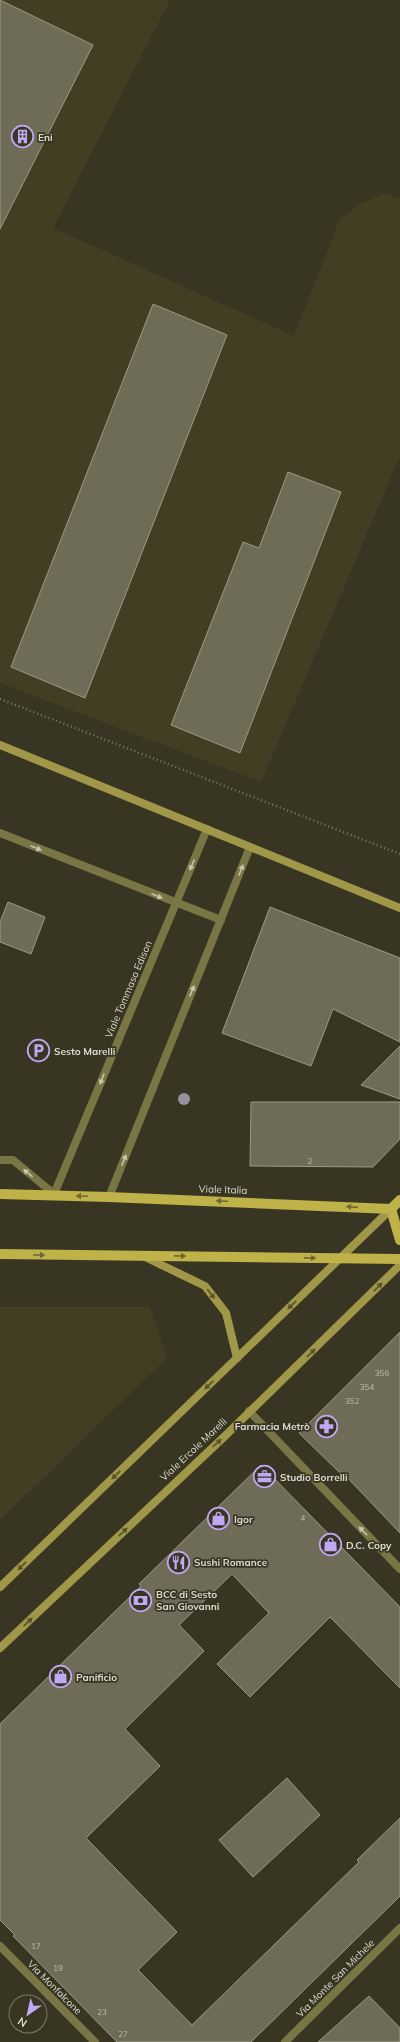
<svg xmlns="http://www.w3.org/2000/svg" width="400" height="2042" font-family="Mulish,sans-serif">
<style>
.built{fill:#413e24}
.building{fill:#6e6c57;stroke:#9c9a84}
.lines{fill:none;stroke-linecap:round;stroke-linejoin:round}
.path{stroke:#7b7969;stroke-width:2.5;stroke-dasharray:1 3;stroke-linecap:butt}
.street{stroke:#7a7545;stroke-width:8}
.secondary{stroke:#a09848;stroke-width:8}
.primary{stroke:#beb248;stroke-width:10}
.tree{fill:#97909b}
.oneway{fill:#c8c6b3}
.oneway2{fill:#6e6832}
.oneway3{fill:#57532e}
.labels{text-anchor:middle;stroke-width:3.5;stroke-linejoin:round;paint-order:stroke}
.number-label{font-size:8px;fill:#c0beb0}
.poi-label{font-size:10px;font-weight:bold;fill:#dbdace;stroke:#383623;text-anchor:start}
.street-label{font-size:10px;fill:#dbdace;stroke:#383623}
</style>
<rect width="100%" height="100%" fill="#383623"/>
<!-- built -->
<g class="built">
<path d="M0,0H170L53,228L294,336L339,221L357,205L385,193L400,199V456L261,782L0,683Z"/>
<path d="M0,1307H150L167,1358L0,1520Z"/>
</g>
<!-- building -->
<g class="building">
<path d="M0,0L93,45L0,229Z"/>
<path d="M153,304L227,335L85,698L11,667Z"/>
<path d="M288,472L341,492L240,753L171,725L243,542L259,548Z"/>
<path d="M8,902L45,917L31,954L0,942V922Z"/>
<path d="M270,907L400,958V1042L333,1009L311,1066L222,1033Z"/>
<path d="M400,1046V1099L361,1085Z"/>
<path d="M251,1102H400V1139L373,1167L250,1166Z"/>
<path d="M400,1332V1533L342,1472L340,1473L299,1433Z"/>
<path d="M261,1465L400,1607V1688L330,1617L250,1697L217,1664L269,1613L232,1574L179,1625L204,1651L125,1729L160,1766L86,1838L177,1932L138,1970L192,2025L359,1862L357,1860L400,1818V1896L251,2042H117L13,1936L15,1935L0,1920V1724L141,1586L139,1584Z"/>
<path d="M287,1778L320,1815L253,1877L219,1840Z"/>
<path d="M369,1996L400,2028V2042H318Z"/>
</g>
<g class="lines">
<!-- path -->
<path class="path" d="M0,699L400,854"/>
<!-- street -->
<g class="street">
<path d="M0,833L221,920"/>
<path d="M0,1160H13L54,1194L207,829"/>
<path d="M109,1197L250,847"/>
<path d="M249,1411L400,1569"/>
<path d="M0,1946L95,2042"/>
<path d="M285,2042L400,1928"/>
</g>
<!-- secondary -->
<g class="secondary">
<path d="M0,745L400,908"/>
<path d="M143,1256L205,1286L226,1313L237,1358"/>
<path d="M0,1587L391,1209"/>
<path d="M0,1648L225,1436L400,1265"/>
</g>
<!-- primary -->
<g class="primary">
<path d="M0,1194L109,1197L391,1209"/>
<path d="M391,1209L400,1240"/>
<path d="M391,1209L400,1200"/>
<path d="M0,1254L400,1259"/>
</g>
</g>
<!-- trees -->
<circle class="tree" cx="184" cy="1099" r="6"/>
<!-- one-way arrows -->
<defs><path id="oneway-solid" d="M-6-.8H1V-3.2L6.5 0L1 3.2V.8H-6Z"/></defs>
<g class="oneway">
<use href="#oneway-solid" transform="translate(36 848) rotate(22)"/>
<use href="#oneway-solid" transform="translate(192 865) rotate(113)"/>
<use href="#oneway-solid" transform="translate(241 870) rotate(-69)"/>
<use href="#oneway-solid" transform="translate(157 896) rotate(22)"/>
<use href="#oneway-solid" transform="translate(192 991) rotate(-68)"/>
<use href="#oneway-solid" transform="translate(102 1079) rotate(112)"/>
<use href="#oneway-solid" transform="translate(124 1160) rotate(-68)"/>
<use href="#oneway-solid" transform="translate(28 1173) rotate(-140)"/>
<use href="#oneway-solid" transform="translate(363 1531) rotate(-134)"/>
</g>
<g class="oneway2">
<use href="#oneway-solid" transform="translate(82 1196) rotate(-178)"/>
<use href="#oneway-solid" transform="translate(222 1201) rotate(-178)"/>
<use href="#oneway-solid" transform="translate(352 1207) rotate(-176)"/>
<use href="#oneway-solid" transform="translate(39 1255)"/>
<use href="#oneway-solid" transform="translate(180 1256) rotate(1)"/>
<use href="#oneway-solid" transform="translate(310 1258) rotate(1)"/>
</g>
<g class="oneway3">
<use href="#oneway-solid" transform="translate(378 1287) rotate(-45)"/>
<use href="#oneway-solid" transform="translate(211 1294) rotate(52)"/>
<use href="#oneway-solid" transform="translate(292 1305) rotate(136)"/>
<use href="#oneway-solid" transform="translate(311 1353) rotate(-44)"/>
<use href="#oneway-solid" transform="translate(209 1385) rotate(136)"/>
<use href="#oneway-solid" transform="translate(217 1443) rotate(-42)"/>
<use href="#oneway-solid" transform="translate(116 1475) rotate(136)"/>
<use href="#oneway-solid" transform="translate(123 1532) rotate(-43)"/>
<use href="#oneway-solid" transform="translate(22 1566) rotate(136)"/>
<use href="#oneway-solid" transform="translate(28 1622) rotate(-43)"/>
</g>
<!-- icons -->
<defs>
<symbol id="building-ring" viewBox="-11 -11 22 22"><circle r="9.5" fill="#383623" stroke="#c0a8f3" stroke-width="1.5"/><path d="M-4-6H4V6H1V3H-1V6H-4ZM-2.5-4.3h1.7v1.8h-1.7ZM.8-4.3h1.7v1.8H.8ZM-2.5-1h1.7V.8h-1.7ZM.8-1h1.7V.8H.8Z" fill="#c0a8f3"/></symbol>
<symbol id="parking-ring" viewBox="-11 -11 22 22"><circle r="9.5" fill="#383623" stroke="#c0a8f3" stroke-width="1.5"/><path d="M-3.5-5.5H1a3.5 3.5 0 0 1 0 7H-1V5.5H-3.5ZM-1-3.4V-.6H.8a1.4 1.4 0 0 0 0-2.8Z" fill="#c0a8f3"/></symbol>
<symbol id="pharmacy-ring" viewBox="-11 -11 22 22"><circle r="9.5" fill="#383623" stroke="#c0a8f3" stroke-width="1.5"/><path d="M-2-6h4v4h4v4h-4v4h-4v-4h-4v-4h4Z" fill="#c0a8f3"/></symbol>
<symbol id="office-ring" viewBox="-11 -11 22 22"><circle r="9.5" fill="#383623" stroke="#c0a8f3" stroke-width="1.5"/><path d="M-6-3h4V-5.5h4V-3h4V5H-6ZM-1-4.5V-3h2v-1.5ZM-6 0V1H6V0Z" fill="#c0a8f3"/></symbol>
<symbol id="shop-ring" viewBox="-11 -11 22 22"><circle r="9.5" fill="#383623" stroke="#c0a8f3" stroke-width="1.5"/><path d="M-5-2.5h2.3a2.7 3.5 0 0 1 5.4 0H5L5.5 6h-11ZM-1.5-2.5h3a1.5 2.3 0 0 0-3 0Z" fill="#c0a8f3"/></symbol>
<symbol id="restaurant-ring" viewBox="-11 -11 22 22"><circle r="9.5" fill="#383623" stroke="#c0a8f3" stroke-width="1.5"/><path d="M-5-6h1v4h1v-4h1v4h1v-4h1v5L-1.5 .5V6h-2V.5L-5-1ZM5-6V6H3V1.5H1.5Q1.5-4 5-6Z" fill="#c0a8f3"/></symbol>
<symbol id="bank-ring" viewBox="-11 -11 22 22"><circle r="9.5" fill="#383623" stroke="#c0a8f3" stroke-width="1.5"/><path d="M-6-4H6V4H-6ZM0-2.3a2.3 2.3 0 1 0 0 4.6a2.3 2.3 0 1 0 0-4.6Z" fill="#c0a8f3"/></symbol>
</defs>
<g fill-rule="evenodd">
<use href="#building-ring" x="10" y="124" width="25" height="25"/>
<use href="#parking-ring" x="26" y="1038" width="25" height="25"/>
<use href="#pharmacy-ring" x="314" y="1414" width="25" height="25"/>
<use href="#office-ring" x="252" y="1464" width="25" height="25"/>
<use href="#shop-ring" x="206" y="1506" width="25" height="25"/>
<use href="#shop-ring" x="318" y="1532" width="25" height="25"/>
<use href="#restaurant-ring" x="166" y="1550" width="25" height="25"/>
<use href="#bank-ring" x="128" y="1588" width="25" height="25"/>
<use href="#shop-ring" x="48" y="1664" width="25" height="25"/>
</g>
<g class="labels">
<!-- number labels -->
<g class="number-label">
<text x="310" y="1164">2</text>
<text x="382" y="1376">356</text>
<text x="367" y="1390">354</text>
<text x="352" y="1404">352</text>
<text x="303" y="1521">4</text>
<text x="36" y="1949">17</text>
<text x="58" y="1971">19</text>
<text x="102" y="2015">23</text>
<text x="123" y="2037">27</text>
</g>
<!-- poi labels -->
<g class="poi-label">
<text x="38" y="141">Eni</text>
<text x="54" y="1055">Sesto Marelli</text>
<text x="310" y="1430" text-anchor="end">Farmacia Metrò</text>
<text x="280" y="1481">Studio Borrelli</text>
<text x="234" y="1523">Igor</text>
<text x="346" y="1549">D.C. Copy</text>
<text x="194" y="1566">Sushi Romance</text>
<text x="156" y="1598">BCC di Sesto<tspan x="156" dy="12">San Giovanni</tspan></text>
<text x="76" y="1681">Panificio</text>
</g>
<!-- street labels -->
<g class="street-label">
<text transform="translate(128 989) rotate(-67)" y="4">Viale Tommaso Edison</text>
<text transform="translate(223 1189) rotate(2)" y="4">Viale Italia</text>
<text transform="translate(193 1449) rotate(-43)" y="4">Viale Ercole Marelli</text>
<text transform="translate(335 1978) rotate(-45)" y="4">Via Monte San Michele</text>
<text transform="translate(55 1987) rotate(45)" y="4">Via Monfalcone</text>
</g>
</g>
<!-- north arrow -->
<g transform="translate(28 2014) rotate(214)"><circle r="19" fill="#383623" stroke="#797867"/>
<path d="M0-3L7 15L0 10L-7 15Z" fill="#c0a8f3"/>
<text y="-6" font-size="11" font-weight="bold" text-anchor="middle" fill="#dbdace">N</text>
</g>
</svg>
